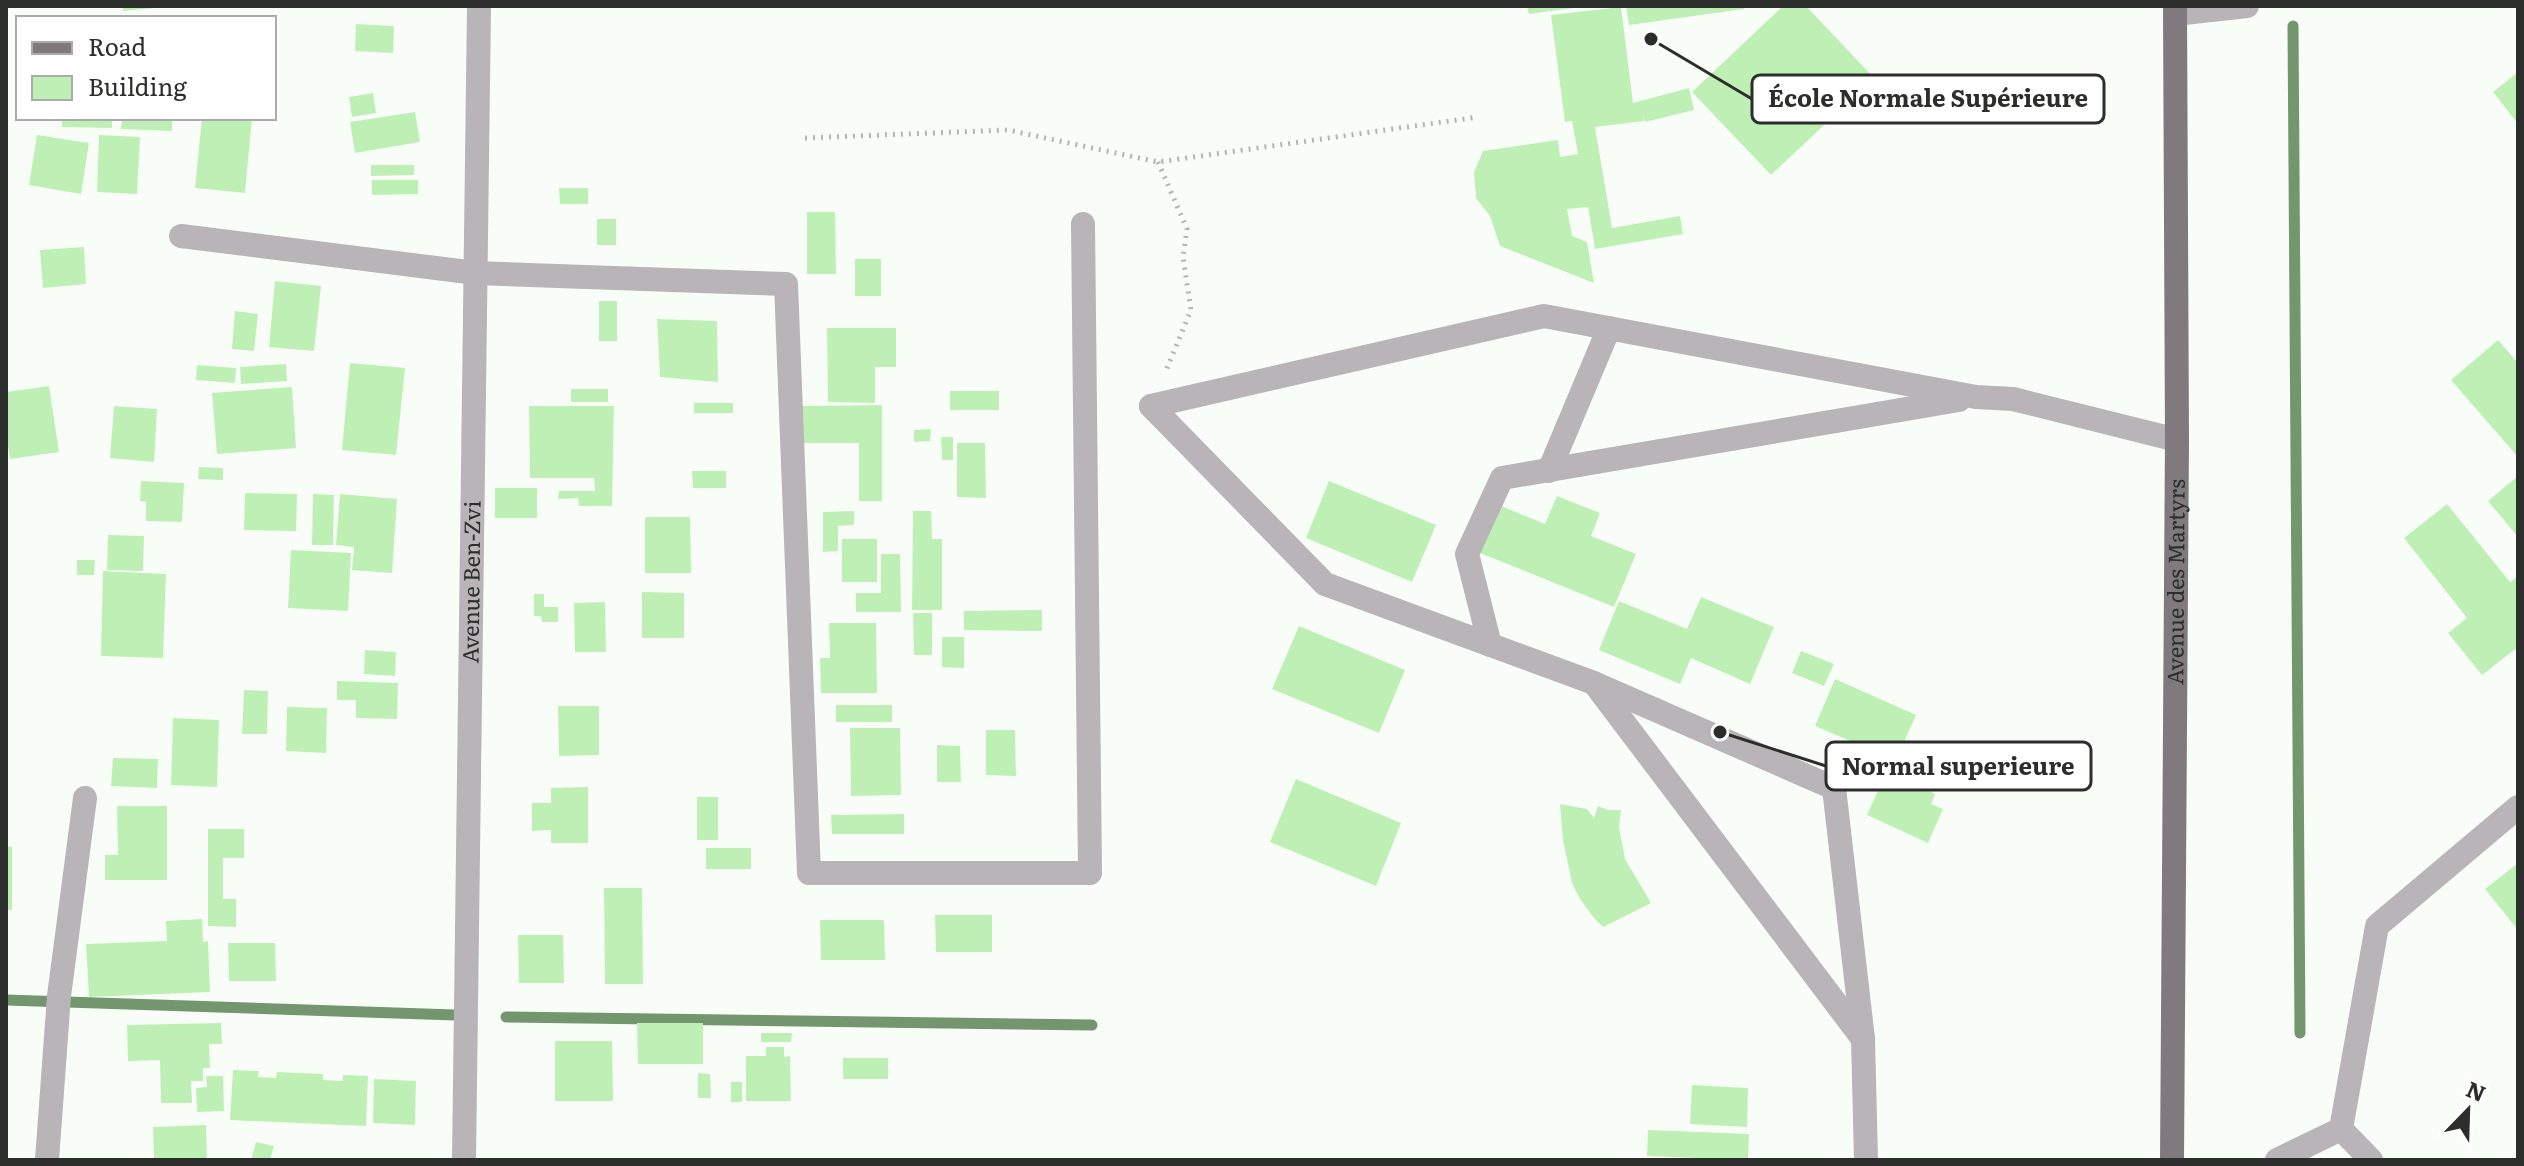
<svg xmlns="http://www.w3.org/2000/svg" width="2524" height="1166" font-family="Literata,serif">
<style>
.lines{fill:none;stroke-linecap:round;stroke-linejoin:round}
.stream{stroke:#73966e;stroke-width:11}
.building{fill:#bef0b6}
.path{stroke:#b1b6b0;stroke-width:5;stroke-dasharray:2 6;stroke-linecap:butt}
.minor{stroke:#b8b4b7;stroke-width:24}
.major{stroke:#80797d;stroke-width:24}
.labels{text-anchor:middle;stroke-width:6;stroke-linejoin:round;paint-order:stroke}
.street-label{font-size:22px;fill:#2c2e2b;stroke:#fff}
.leader{fill:none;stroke:#2c2e2b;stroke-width:3}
.callout-dot{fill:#2c2e2b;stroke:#fff;stroke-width:3}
.callout{fill:#fff;stroke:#2c2e2b;stroke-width:3}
.callout-label{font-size:24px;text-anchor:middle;font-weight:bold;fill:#2c2e2b}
</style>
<rect width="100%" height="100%" fill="#f8fef7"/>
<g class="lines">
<!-- stream -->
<g class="stream">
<path d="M2293,26L2300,1033"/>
<path d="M6,1000L455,1015"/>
<path d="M506,1017L1092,1025"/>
</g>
</g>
<!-- building -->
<g class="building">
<path d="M123,6H154V8L123,11Z"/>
<path d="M1527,6H1573V8L1529,14Z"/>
<path d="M1626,6H1743L1744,9L1629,25Z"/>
<path d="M1783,6H1806L1874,78L1771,175L1692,92Z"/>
<path d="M1621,7L1633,103L1689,88L1694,110L1645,122L1643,115L1644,121L1595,127L1612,228L1680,216L1683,234L1595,249L1588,207L1567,209L1572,236L1587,242L1594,283L1500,246L1490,216L1476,198L1474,172L1483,151L1558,140L1560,157L1578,154L1572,121L1565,122L1551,15Z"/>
<path d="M356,24L394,26L393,53L355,51Z"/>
<path d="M2518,72V124L2493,92Z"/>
<path d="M373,93L376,113L352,117L349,97Z"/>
<path d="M415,112L420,142L355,153L350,122Z"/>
<path d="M62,118H112V128L62,127Z"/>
<path d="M122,118H172V131L121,129Z"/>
<path d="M202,118H252L245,193L195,188Z"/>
<path d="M37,135L89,143L81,194L29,185Z"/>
<path d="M99,135L140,137L137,194L97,192Z"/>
<path d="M371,165H414V175L371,176Z"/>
<path d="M372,180H418V194L372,195Z"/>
<path d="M559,188H588V204H560Z"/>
<path d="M807,212H835L836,274H807Z"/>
<rect x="597" y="219" width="19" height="26"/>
<path d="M84,247L86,284L43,288L40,250Z"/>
<rect x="855" y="259" width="26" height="37"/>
<path d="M275,281L321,286L314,351L269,347Z"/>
<rect x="599" y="301" width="18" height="40"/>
<path d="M235,311L258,314L254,351L232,349Z"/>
<path d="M657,319L717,321L718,382L660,377Z"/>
<path d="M827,328H896V367H875V403L828,402Z"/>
<path d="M2498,340L2518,363V457L2451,380Z"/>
<path d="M350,363L405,368L396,455L342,450Z"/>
<path d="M286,364L287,381L241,384L240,367Z"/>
<path d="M197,365L236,368L235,383L196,380Z"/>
<path d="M49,386L59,452L10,459L6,433V392Z"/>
<path d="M292,387L296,448L217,454L212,393Z"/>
<rect x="571" y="389" width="37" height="13"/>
<rect x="950" y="391" width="49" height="19"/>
<rect x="694" y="403" width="39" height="10"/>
<path d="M882,405V501H859V443H798V406Z"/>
<path d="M114,406L157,409L154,462L110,458Z"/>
<path d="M529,406H614L612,506H579L578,498L558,499L559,491H595L594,478H530Z"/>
<path d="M931,429L930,441L914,442V430Z"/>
<path d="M941,437H953V460H942Z"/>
<path d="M957,443H985L986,498L957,497Z"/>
<path d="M199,467L223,468V480L198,479Z"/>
<path d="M692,471H726V488H693Z"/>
<path d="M2518,476V537L2488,501Z"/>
<path d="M141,481L184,483L182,522L146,521V502L140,501Z"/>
<path d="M1329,481L1436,525L1412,582L1306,538Z"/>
<rect x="495" y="488" width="42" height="30"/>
<path d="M245,493L297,494L296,531L244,530Z"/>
<path d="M313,494L334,495L333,545H312Z"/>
<path d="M340,494L397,499L392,573L352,570L354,547L336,545Z"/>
<path d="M1557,496L1600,513L1591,536L1636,554L1614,607L1480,553L1499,505L1545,524Z"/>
<path d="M2447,504L2510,582L2518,576V647L2482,675L2448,633L2467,618L2404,538Z"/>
<path d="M854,511V525L838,526V551L823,552V512Z"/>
<path d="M913,511H931L932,539H942V610H912Z"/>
<path d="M645,517H690L691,573H645Z"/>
<path d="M108,535L144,536L143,571L107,570Z"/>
<rect x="842" y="539" width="35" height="43"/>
<path d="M291,550L351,553L348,611L288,608Z"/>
<path d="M881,554H900L901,612H856V593H881Z"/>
<path d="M77,560H95L94,575H77Z"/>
<path d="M103,571L166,574L163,658L101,656Z"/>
<path d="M642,592L684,593V638H642Z"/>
<path d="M534,594H544V607H558V622H542L541,616H534Z"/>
<path d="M1701,597L1774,627L1750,684L1691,658L1680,684L1599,650L1619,601L1687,629Z"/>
<path d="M605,602L606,652H575L574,603Z"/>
<path d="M1042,610V631L964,630V611Z"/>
<path d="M913,613H932V655H914Z"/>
<path d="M829,623H876L877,693H821L820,658H830Z"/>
<path d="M1299,626L1405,670L1379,733L1272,689Z"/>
<path d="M942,637H964V668L942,667Z"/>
<path d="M365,650L396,652L395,676L364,674Z"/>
<path d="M1801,651L1834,664L1824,686L1792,673Z"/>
<path d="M1835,679L1916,715L1904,742L1930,754L1927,761L1938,766L1930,783L1922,779L1919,786L1935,794L1931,804L1943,809L1928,843L1867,815L1881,784L1851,771L1862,746L1815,726Z"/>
<path d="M337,681L398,683L397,719L356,718V700H337Z"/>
<path d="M244,690L268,691L267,734H242Z"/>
<rect x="836" y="705" width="56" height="17"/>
<path d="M558,706H599V755L559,756Z"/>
<path d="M287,707L327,708L326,753L286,751Z"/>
<path d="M173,718L219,720L217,787L171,785Z"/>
<path d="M850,728H900L901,795L851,796Z"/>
<path d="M986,730H1015L1016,776L986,775Z"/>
<path d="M937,745L960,746L961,782H937Z"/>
<path d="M113,758L158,759L157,788L111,786Z"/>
<path d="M1296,779L1401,823L1376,886L1270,842Z"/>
<path d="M588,787V843H551V830L532,831V803H551V788Z"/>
<rect x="697" y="797" width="21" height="43"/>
<path d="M1560,804L1587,809L1594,818L1598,806L1608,810H1621L1619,827L1625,859L1651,903L1603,927L1594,918L1580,899L1572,883L1563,840Z"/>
<path d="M117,806H167V880H105V855H118Z"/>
<path d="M904,814V834H832L831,815Z"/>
<path d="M208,829H244V858H223V899H236V927L208,926Z"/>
<path d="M6,846L12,847V910H6Z"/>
<rect x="706" y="848" width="45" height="21"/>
<path d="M2518,863V930L2485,889Z"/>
<path d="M604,888H642L643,984H605Z"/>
<path d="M935,915H992V952H936Z"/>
<path d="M202,919L203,942L208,941L210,992L89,997L86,944L167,941L166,921Z"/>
<path d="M820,920H884L885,960H821Z"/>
<path d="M518,935H563L564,983H519Z"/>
<path d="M228,943H275L276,981H229Z"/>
<path d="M221,1023L222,1044H209L210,1068H203V1081H191L192,1103H161L160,1060L128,1061L127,1025Z"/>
<path d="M637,1023H703V1064H638Z"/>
<path d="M761,1033H792L791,1042H761Z"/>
<path d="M555,1041H612L613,1101H555Z"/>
<path d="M766,1047H784V1057L790,1056L791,1101H746V1056H766Z"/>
<rect x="843" y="1058" width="45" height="21"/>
<path d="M233,1070L259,1071L258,1077L276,1078L277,1072L323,1074V1080L343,1081V1075L368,1076L366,1126L230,1120Z"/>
<path d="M698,1073L710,1074L711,1098H698Z"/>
<path d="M206,1076H223L224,1111L197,1112L196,1088L207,1087Z"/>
<path d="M374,1079L416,1081L415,1125L373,1123Z"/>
<rect x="731" y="1082" width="11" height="20"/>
<path d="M1692,1085L1748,1088L1747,1127L1690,1124Z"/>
<path d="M206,1125L207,1160H154L153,1127Z"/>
<path d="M1648,1130L1749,1134L1748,1160L1647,1156Z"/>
<path d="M256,1142L274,1146L270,1160H251Z"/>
</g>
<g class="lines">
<!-- path -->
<g class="path">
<path d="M805,138L1008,130L1158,162L1478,117"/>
<path d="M1158,162L1187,229L1183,257L1191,310L1165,373"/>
</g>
<!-- minor -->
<g class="minor">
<path d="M2175,14L2247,6"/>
<path d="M181,236L476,273L786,284L809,873H1090L1083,224"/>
<path d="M1151,406L1325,584L1594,683L1863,1039L1866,1160"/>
<path d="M1151,406L1544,316L1976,397L2013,399L2177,440"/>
<path d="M1549,471L1609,328"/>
<path d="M1490,645L1467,554L1502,478L1959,400"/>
<path d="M1596,684L1834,788L1863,1039"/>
<path d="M2341,1129L2371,1160"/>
<path d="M47,1160L59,996L85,798"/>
<path id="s1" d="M464,1160L479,6"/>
<path d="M2277,1160L2341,1129L2377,926L2518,807"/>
</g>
<!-- major -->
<path class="major" id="s2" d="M2172,1160L2177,440L2175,6"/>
</g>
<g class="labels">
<!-- street labels -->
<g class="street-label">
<text dy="8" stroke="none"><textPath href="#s1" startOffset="578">Avenue Ben-Zvi</textPath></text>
<text dy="8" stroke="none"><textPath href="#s2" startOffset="578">Avenue des Martyrs</textPath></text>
</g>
</g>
<!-- callouts -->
<path class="leader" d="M1651 39L1752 99M1720 732L1826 766"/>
<g class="callout-dot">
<circle cx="1651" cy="39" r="8"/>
<circle cx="1720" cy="732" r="8"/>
</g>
<g class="callout">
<rect x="1752" y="75" width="352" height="48" rx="8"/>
<rect x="1826" y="742" width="265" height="48" rx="8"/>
</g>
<g class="callout-label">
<text x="1928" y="107">École Normale Supérieure</text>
<text x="1958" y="775">Normal superieure</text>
</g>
<!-- border -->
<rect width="2524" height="1166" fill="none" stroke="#2c2e2b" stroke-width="16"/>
<!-- legend -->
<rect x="16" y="16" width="260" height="104" fill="#ffffff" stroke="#ababaa" stroke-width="2"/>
<rect x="32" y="42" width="40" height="12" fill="#80797d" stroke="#ababaa" stroke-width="2"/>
<text x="88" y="56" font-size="24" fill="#2c2e2b">Road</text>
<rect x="32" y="76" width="40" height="24" fill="#bef0b6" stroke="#ababaa" stroke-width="2"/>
<text x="88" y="96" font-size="24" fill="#2c2e2b">Building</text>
<!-- north arrow -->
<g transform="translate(2468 1110) rotate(23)" stroke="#ffffff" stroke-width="6" paint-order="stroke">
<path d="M0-6L14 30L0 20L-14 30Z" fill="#2c2e2b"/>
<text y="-12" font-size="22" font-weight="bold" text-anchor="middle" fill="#2c2e2b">N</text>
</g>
</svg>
